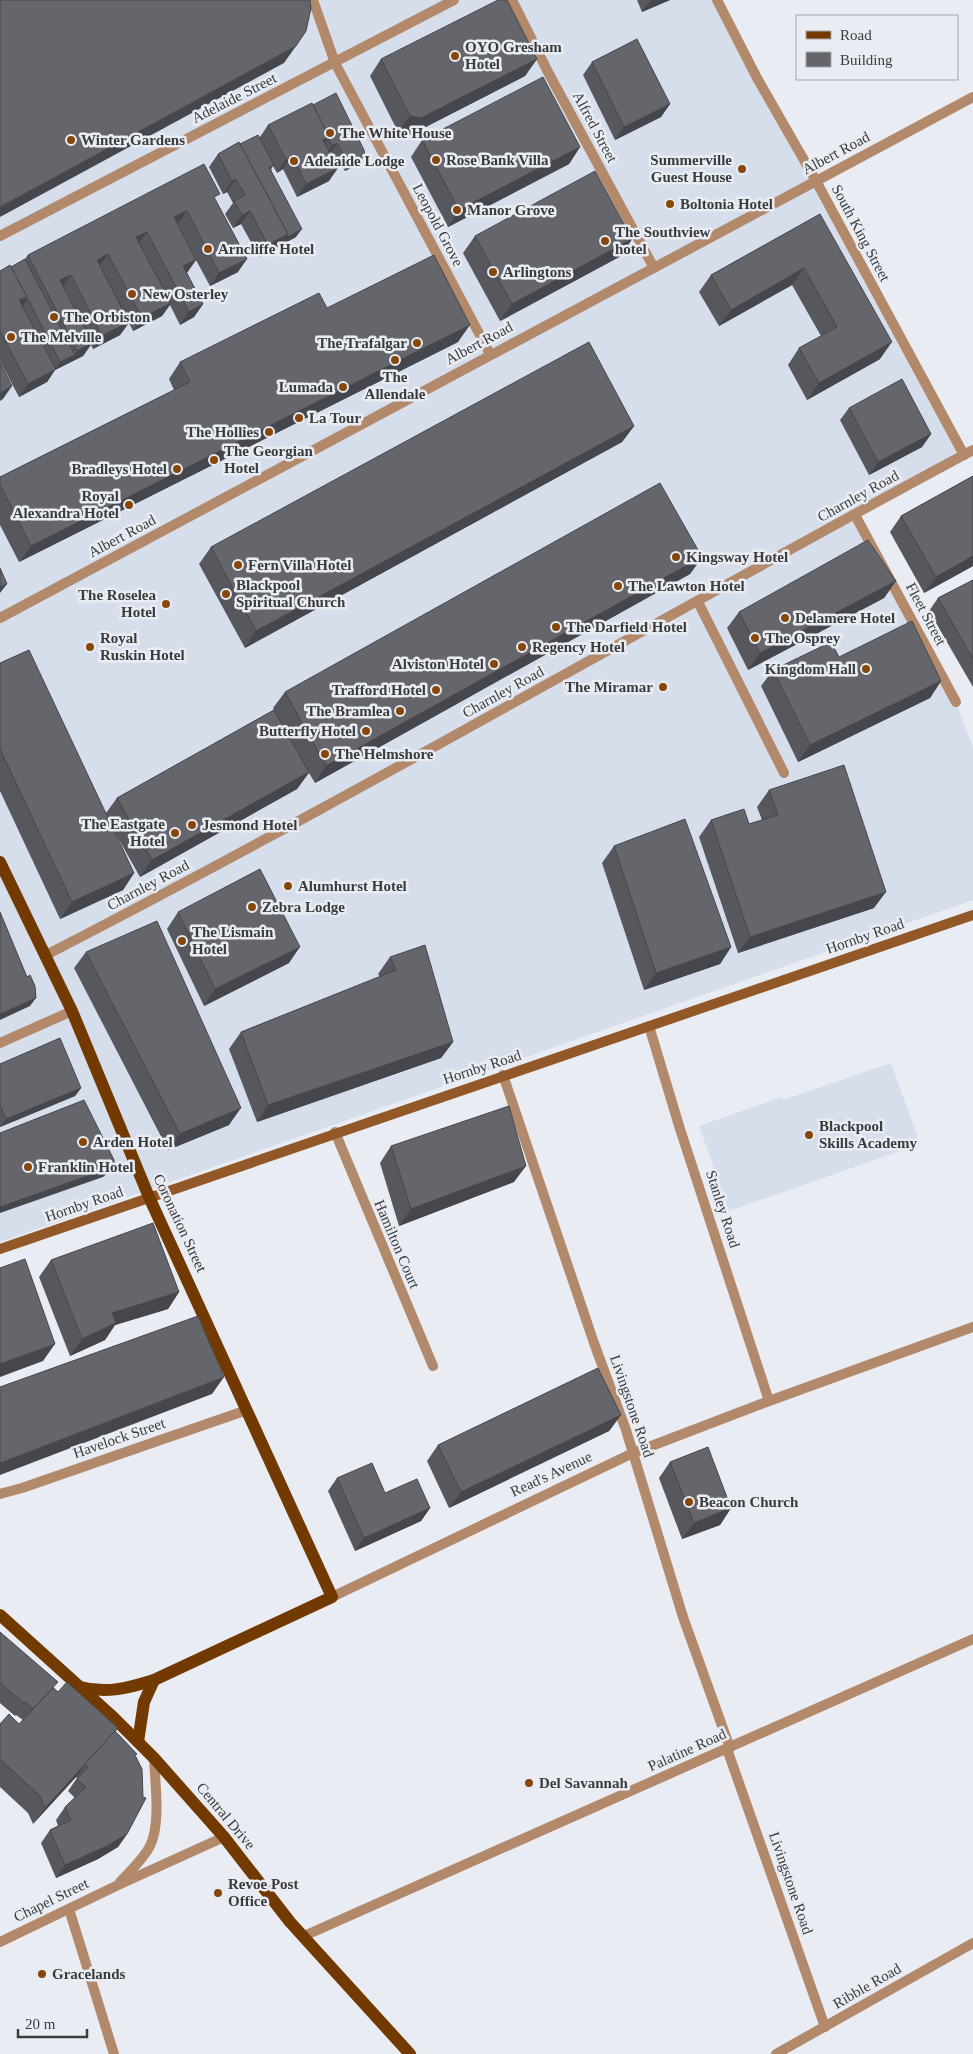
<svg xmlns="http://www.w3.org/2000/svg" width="973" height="2054" font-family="Georgia,serif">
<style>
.built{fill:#d7deeb}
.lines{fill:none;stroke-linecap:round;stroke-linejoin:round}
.minor{stroke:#b2896b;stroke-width:10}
.tertiary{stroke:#b2896b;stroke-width:10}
.secondary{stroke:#925828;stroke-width:10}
.primary{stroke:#723a00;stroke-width:12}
.wall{fill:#56585d}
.shaded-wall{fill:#46474c}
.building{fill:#64666c;stroke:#46474c}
.poi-dot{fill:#86480a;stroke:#e9ecf2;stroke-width:2}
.labels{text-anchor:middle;stroke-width:5;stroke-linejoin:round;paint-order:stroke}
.poi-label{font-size:15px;font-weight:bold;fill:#393b3d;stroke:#e9ecf2;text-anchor:start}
.street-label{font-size:15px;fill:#393b3d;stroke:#e9ecf2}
</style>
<rect width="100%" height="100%" fill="#e9ecf2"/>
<!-- built -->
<g class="built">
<path d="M0,0H719L964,455L855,515L956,702L973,748V900L0,1242Z"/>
<path d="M891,1063L920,1144L729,1211L699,1126L782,1097L783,1100Z"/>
</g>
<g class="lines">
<!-- minor -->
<g class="minor">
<path d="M313,0L335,63L490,354"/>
<path d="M512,0L549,74L654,268"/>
<path d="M717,0L757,78L816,181L964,455"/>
<path d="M0,236L454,0"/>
<path d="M855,515L956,702"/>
<path d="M698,602L784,773"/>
<path d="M46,955C359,794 663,616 973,450"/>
<path d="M649,1026L680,1129L769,1401"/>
<path d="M0,1043L72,1011"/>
<path d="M503,1075L594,1343L626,1430L683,1617L730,1748"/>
<path d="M335,1132L433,1366"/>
<path d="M0,1494L22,1488L247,1410"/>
<path d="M332,1597L633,1453L769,1401L973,1327"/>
<path d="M727,1749L825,2027"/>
<path d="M69,1909L114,2054"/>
<path d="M304,1936L973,1639"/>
<path d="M776,2054L973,1943"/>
</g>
<!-- tertiary -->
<g class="tertiary">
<path d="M0,618L973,97"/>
<path d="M120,1882C130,1871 143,1860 150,1846C161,1824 155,1782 154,1758"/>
<path d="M0,1942L116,1886L224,1837"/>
</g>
<!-- secondary -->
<path class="secondary" d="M0,1249L973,915"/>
<!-- primary -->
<g class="primary">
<path d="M0,862L72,1011L149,1197L332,1597L154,1680C129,1688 106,1694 80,1687"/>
<path d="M0,1615L113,1717L154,1758L224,1837L290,1922L410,2054"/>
<path d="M138,1742L144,1702L154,1680"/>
</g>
</g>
<!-- wall -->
<g class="wall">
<path d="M637,0H670L642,12Z"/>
<path d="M381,59H537L525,76L410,135L398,132L370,76Z"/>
<path d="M592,62L670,104L661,117L615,140L583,75Z"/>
<path d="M313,105L365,155L359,164L345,171L342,166L339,167L331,152L330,153L329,181L297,197L283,169L277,173L273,166L271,170L296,237L259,257L241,224L233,228L225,214L233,203L227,192L223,194L209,167L218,154L260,137L268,125Z"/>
<path d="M422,140L580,147L569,164L448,227L411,157Z"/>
<path d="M216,200L238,272L210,286L196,260L187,273L203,304L194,317L180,325L170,305L162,316L133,331L129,323L120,335L93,349L91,345L83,356L55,370L47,382L19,397L0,361V271L11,267L25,259L28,255Z"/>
<path d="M820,214L880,359L807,400L788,365L799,348L821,336L792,285L719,326L699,292L711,275Z"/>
<path d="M475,236L632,239L621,256L500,321L463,253Z"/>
<path d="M327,308L458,342L19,562L0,525V477L174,390L169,379L180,362Z"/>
<path d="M849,408L931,434L922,447L869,475L840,420Z"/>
<path d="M634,426L622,442L245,648L199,564L211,547Z"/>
<path d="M973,476V566L924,593L890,532L901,516Z"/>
<path d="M702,557L690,574L315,783L309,773L297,789L140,877L114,831L134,873L123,890L60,919L0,791V663L106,813L117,798L274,710L273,708L285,692Z"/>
<path d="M973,580V687L929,611L938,598Z"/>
<path d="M896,581L884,598L748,670L727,628L739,612Z"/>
<path d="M839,657L941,681L930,698L798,762L761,686L773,670Z"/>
<path d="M769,790L874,908L738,953L699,837L711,820L749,824L762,820L757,807Z"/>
<path d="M614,846L731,947L720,964L644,990L602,863Z"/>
<path d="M178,912L289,963L204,1006L167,929Z"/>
<path d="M86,952L229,1125L168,1150L74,968Z"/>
<path d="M390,957L453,1042L441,1058L257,1122L229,1049L241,1032L380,977L378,974Z"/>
<path d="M0,1064L81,1088L75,1096L0,1127Z"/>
<path d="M391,1146L514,1182L399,1226L380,1163Z"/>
<path d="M51,1260L179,1292L168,1309L115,1325L105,1340L70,1356L39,1277Z"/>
<path d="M621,1415L609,1431L449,1508L427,1461L438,1445Z"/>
<path d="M670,1462L731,1508L720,1525L682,1539L659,1478Z"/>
<path d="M337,1478L430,1508L421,1521L355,1551L328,1491Z"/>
<path d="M0,1632L58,1692L115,1731L137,1754L135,1755L127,1834L118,1847L98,1859L56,1878L41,1843L50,1830L58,1826L56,1820L65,1807L75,1798L68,1791L77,1778L76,1777L77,1776L33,1824L28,1813L0,1787V1724H19L23,1720L16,1715L15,1716L0,1703Z"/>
</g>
<!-- shaded-wall -->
<g class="shaded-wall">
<path d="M651,0H670L642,12Z"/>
<path d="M296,46L284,63L0,217V207Z"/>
<path d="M537,59L525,76L410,135L398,132L410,116Z"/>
<path d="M670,104L661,117L615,140L624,127Z"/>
<path d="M329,137L320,150L323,140Z"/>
<path d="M337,143L331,152L326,154L332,146Z"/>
<path d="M580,147L569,164L448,227L459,210Z"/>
<path d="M365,155L359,164L345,171L351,162Z"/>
<path d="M292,156L283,169L277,173L286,160Z"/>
<path d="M348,157L342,166L339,167L345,158Z"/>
<path d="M338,168L329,181L297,197L306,184Z"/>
<path d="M236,179L227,192L223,194L232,181Z"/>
<path d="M187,211L178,224L174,217Z"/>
<path d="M250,211L241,224L233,228L242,215Z"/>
<path d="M302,229L296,237L259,257L268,245L288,234Z"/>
<path d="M147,232L138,244L136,237Z"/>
<path d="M632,239L621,256L500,321L512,304Z"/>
<path d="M108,254L99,267L97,260Z"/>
<path d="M247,259L238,272L210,286L219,273Z"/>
<path d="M196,260L187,272L174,279L183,266Z"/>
<path d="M804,268L792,285L719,326L731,310Z"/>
<path d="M71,275L62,287L60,280Z"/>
<path d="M27,297L28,299L22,307L19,300Z"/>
<path d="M171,303L162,316L133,331L142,318Z"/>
<path d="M203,304L194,317L180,325L189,312Z"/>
<path d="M129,322L120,335L93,349L102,336Z"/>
<path d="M470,325L458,342L19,562L31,546Z"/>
<path d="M892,342L880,359L807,400L819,383Z"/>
<path d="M92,343L83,356L55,370L47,382L19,397L28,384L55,370L60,362L75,355L77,351Z"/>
<path d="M12,386L3,399L0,401V393Z"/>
<path d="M634,426L622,442L245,648L256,631Z"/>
<path d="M931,434L922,447L869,475L878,462Z"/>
<path d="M973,556V566L924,593L936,577Z"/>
<path d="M702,557L690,574L315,783L326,766Z"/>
<path d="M896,581L884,598L748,670L760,653Z"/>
<path d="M7,584L0,593V587Z"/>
<path d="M941,681L930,698L798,762L810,745Z"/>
<path d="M309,772L297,789L140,877L152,860Z"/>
<path d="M134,873L123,890L60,919L72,902Z"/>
<path d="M886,892L874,908L738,953L750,937Z"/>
<path d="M300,947L289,963L204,1006L215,989Z"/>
<path d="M731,947L720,964L644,990L656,973Z"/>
<path d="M36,998L30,1006L0,1020V1014Z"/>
<path d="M453,1042L441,1058L257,1122L268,1105Z"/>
<path d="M81,1088L75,1096L0,1127L6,1119Z"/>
<path d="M241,1108L229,1125L168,1150L180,1134Z"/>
<path d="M114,1164L108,1173L103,1177L0,1213V1207Z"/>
<path d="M526,1166L514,1182L399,1226L411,1209Z"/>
<path d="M179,1292L168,1309L115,1325L105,1340L70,1356L82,1339L112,1313Z"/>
<path d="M55,1344L43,1361L0,1377V1364Z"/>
<path d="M224,1377L212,1394L0,1475V1463Z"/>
<path d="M621,1415L609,1431L449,1508L461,1492Z"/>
<path d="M430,1508L421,1521L355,1551L364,1538Z"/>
<path d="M731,1508L720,1525L682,1539L694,1523Z"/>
<path d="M118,1728L106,1744L85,1764L77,1776L33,1824L45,1808Z"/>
<path d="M127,1834L118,1847L98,1859L56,1878L65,1865Z"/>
</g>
<!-- building -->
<g class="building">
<path d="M0,0H310L311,8L306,31L296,46L0,207Z"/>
<path d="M498,0H507L537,59L421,118L410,116L381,59Z"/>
<path d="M637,39L670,104L624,127L592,62Z"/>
<path d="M543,77L580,147L459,210L422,140Z"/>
<path d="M336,93L364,150L365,155L351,162L348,157L345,158L337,143L332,146L328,138L329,137L313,105Z"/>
<path d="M312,103L329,137L323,140L338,168L306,184L292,156L286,160L268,125Z"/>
<path d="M258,135L274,165L269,167L302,229L286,238L288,234L240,144Z"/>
<path d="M239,142L288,234L268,245L250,211L242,215L234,201L245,195L236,179L232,181L218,154Z"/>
<path d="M204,164L220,194L214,197L247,259L219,273L187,211L174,217L196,260L183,266L203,304L189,312L147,232L136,237L171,303L142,318L108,254L97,260L129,322L102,336L71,275L60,280L92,343L77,351L28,255Z"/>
<path d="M595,171L632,239L512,304L475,236Z"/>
<path d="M820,214L892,342L819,383L799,348L837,327L804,268L731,310L711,275Z"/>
<path d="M434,255L470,325L31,546L0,485V477L190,382L180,362L319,293L327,308Z"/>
<path d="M25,259L75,355L60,362L28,299L24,301L27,297L11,267Z"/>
<path d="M10,265L27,297L19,300L56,369L28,384L0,331V271Z"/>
<path d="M589,342L634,426L256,631L211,547Z"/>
<path d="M0,362L12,386L0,393Z"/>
<path d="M902,379L931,434L878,462L849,408Z"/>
<path d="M973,476V556L936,577L901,516Z"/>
<path d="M660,483L702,557L326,766L285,692Z"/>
<path d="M868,540L896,581L760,653L739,612Z"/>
<path d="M0,568L7,584L0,587Z"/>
<path d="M973,580V659L938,598Z"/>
<path d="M912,621L941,681L810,745L773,670L831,642L839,657Z"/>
<path d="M29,650L134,873L72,902L0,749V663Z"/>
<path d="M274,710L309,772L152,860L117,798Z"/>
<path d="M844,765L886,892L750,937L711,820L744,809L749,824L778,815L769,790Z"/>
<path d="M685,819L731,947L656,973L614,846Z"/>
<path d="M260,869L300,947L215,989L178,912Z"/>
<path d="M0,912L27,977L30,975L35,986L36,998L0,1014Z"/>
<path d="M157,921L241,1108L180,1134L86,952Z"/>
<path d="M425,945L453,1042L268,1105L241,1032L396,970L390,957Z"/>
<path d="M60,1038L81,1088L6,1119L0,1105V1064Z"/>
<path d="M84,1100L114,1160V1164L110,1168L0,1207V1133Z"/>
<path d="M509,1106L526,1166L411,1209L391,1146Z"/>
<path d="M153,1223L179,1292L112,1313L116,1323L82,1339L51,1260Z"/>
<path d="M25,1259L55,1344L0,1364V1268Z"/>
<path d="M198,1316L224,1377L0,1463V1387Z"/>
<path d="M598,1368L621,1415L461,1492L438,1445Z"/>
<path d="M708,1447L731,1508L694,1523L670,1462Z"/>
<path d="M372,1463L385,1493L417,1479L430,1508L364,1538L337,1478Z"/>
<path d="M0,1632L58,1682L33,1709L25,1702L24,1703L0,1683Z"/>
<path d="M67,1682L118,1728L45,1808L40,1796L0,1759V1724L9,1714L19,1724L53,1688L58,1692Z"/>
<path d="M115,1731L137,1754L135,1755L142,1769L143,1797L146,1798L127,1834L107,1846L65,1865L50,1830L71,1820L65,1807L86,1787L77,1779L88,1767L85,1764Z"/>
</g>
<!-- markers -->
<g class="poi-dot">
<circle cx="455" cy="56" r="5"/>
<circle cx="330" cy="133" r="5"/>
<circle cx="71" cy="140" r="5"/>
<circle cx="436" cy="160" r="5"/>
<circle cx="294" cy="161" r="5"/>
<circle cx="742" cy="169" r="5"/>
<circle cx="670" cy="204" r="5"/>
<circle cx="457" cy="210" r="5"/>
<circle cx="605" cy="241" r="5"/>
<circle cx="208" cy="249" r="5"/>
<circle cx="493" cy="272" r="5"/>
<circle cx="132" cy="294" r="5"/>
<circle cx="54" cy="317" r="5"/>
<circle cx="11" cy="337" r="5"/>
<circle cx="417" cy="343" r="5"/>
<circle cx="395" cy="360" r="5"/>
<circle cx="343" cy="387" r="5"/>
<circle cx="299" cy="418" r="5"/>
<circle cx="269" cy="432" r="5"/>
<circle cx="214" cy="460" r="5"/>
<circle cx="177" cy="469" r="5"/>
<circle cx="129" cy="505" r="5"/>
<circle cx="676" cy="557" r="5"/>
<circle cx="238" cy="565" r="5"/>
<circle cx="618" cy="586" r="5"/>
<circle cx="226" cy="594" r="5"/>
<circle cx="166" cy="604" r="5"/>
<circle cx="785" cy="618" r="5"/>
<circle cx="556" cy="627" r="5"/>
<circle cx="755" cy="638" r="5"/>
<circle cx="90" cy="647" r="5"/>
<circle cx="522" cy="647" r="5"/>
<circle cx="494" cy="664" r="5"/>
<circle cx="866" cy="669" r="5"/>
<circle cx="663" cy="687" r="5"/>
<circle cx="436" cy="690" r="5"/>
<circle cx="400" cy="711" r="5"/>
<circle cx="366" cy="731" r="5"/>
<circle cx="325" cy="754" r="5"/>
<circle cx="192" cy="825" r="5"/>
<circle cx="175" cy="833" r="5"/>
<circle cx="288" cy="886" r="5"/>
<circle cx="252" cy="907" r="5"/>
<circle cx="182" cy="941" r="5"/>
<circle cx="809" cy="1135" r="5"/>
<circle cx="83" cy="1142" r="5"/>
<circle cx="28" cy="1167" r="5"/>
<circle cx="689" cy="1502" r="5"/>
<circle cx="529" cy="1783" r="5"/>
<circle cx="218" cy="1893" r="5"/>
<circle cx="42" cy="1974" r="5"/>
</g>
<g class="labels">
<!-- poi labels -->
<g class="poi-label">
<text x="465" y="52">OYO Gresham<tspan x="465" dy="17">Hotel</tspan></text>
<text x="340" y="138">The White House</text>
<text x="81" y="145">Winter Gardens</text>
<text x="446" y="165">Rose Bank Villa</text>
<text x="732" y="165" text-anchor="end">Summerville<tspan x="732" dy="17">Guest House</tspan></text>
<text x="304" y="166">Adelaide Lodge</text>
<text x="680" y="209">Boltonia Hotel</text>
<text x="467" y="215">Manor Grove</text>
<text x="615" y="237">The Southview<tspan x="615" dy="17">hotel</tspan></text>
<text x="218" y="254">Arncliffe Hotel</text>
<text x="503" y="277">Arlingtons</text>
<text x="142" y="299">New Osterley</text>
<text x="64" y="322">The Orbiston</text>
<text x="21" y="342">The Melville</text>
<text x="407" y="348" text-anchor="end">The Trafalgar</text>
<text x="395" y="382" text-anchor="middle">The<tspan x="395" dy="17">Allendale</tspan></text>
<text x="333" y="392" text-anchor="end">Lumada</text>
<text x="309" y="423">La Tour</text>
<text x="259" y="437" text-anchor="end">The Hollies</text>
<text x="224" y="456">The Georgian<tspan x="224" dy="17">Hotel</tspan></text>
<text x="167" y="474" text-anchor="end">Bradleys Hotel</text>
<text x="119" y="501" text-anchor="end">Royal<tspan x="119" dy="17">Alexandra Hotel</tspan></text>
<text x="686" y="562">Kingsway Hotel</text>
<text x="248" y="570">Fern Villa Hotel</text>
<text x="236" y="590">Blackpool<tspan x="236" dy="17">Spiritual Church</tspan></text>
<text x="628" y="591">The Lawton Hotel</text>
<text x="156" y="600" text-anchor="end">The Roselea<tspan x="156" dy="17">Hotel</tspan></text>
<text x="795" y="623">Delamere Hotel</text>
<text x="566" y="632">The Darfield Hotel</text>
<text x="100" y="643">Royal<tspan x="100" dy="17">Ruskin Hotel</tspan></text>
<text x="765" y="643">The Osprey</text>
<text x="532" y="652">Regency Hotel</text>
<text x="484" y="669" text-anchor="end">Alviston Hotel</text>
<text x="856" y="674" text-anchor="end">Kingdom Hall</text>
<text x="653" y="692" text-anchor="end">The Miramar</text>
<text x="426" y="695" text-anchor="end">Trafford Hotel</text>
<text x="390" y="716" text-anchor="end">The Bramlea</text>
<text x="356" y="736" text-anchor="end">Butterfly Hotel</text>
<text x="335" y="759">The Helmshore</text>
<text x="165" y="829" text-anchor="end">The Eastgate<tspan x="165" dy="17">Hotel</tspan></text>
<text x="202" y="830">Jesmond Hotel</text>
<text x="298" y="891">Alumhurst Hotel</text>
<text x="262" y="912">Zebra Lodge</text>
<text x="192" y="937">The Lismain<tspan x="192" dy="17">Hotel</tspan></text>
<text x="819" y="1131">Blackpool<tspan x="819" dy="17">Skills Academy</tspan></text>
<text x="93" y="1147">Arden Hotel</text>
<text x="38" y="1172">Franklin Hotel</text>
<text x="699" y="1507">Beacon Church</text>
<text x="539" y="1788">Del Savannah</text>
<text x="228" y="1889">Revoe Post<tspan x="228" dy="17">Office</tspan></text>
<text x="52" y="1979">Gracelands</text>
</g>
<!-- street labels -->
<g class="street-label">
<text transform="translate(234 98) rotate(-27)" y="5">Adelaide Street</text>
<text transform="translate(595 127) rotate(62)" y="5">Alfred Street</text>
<text transform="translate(836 153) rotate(-28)" y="5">Albert Road</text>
<text transform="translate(438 225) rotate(62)" y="5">Leopold Grove</text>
<text transform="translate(861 233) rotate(62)" y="5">South King Street</text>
<text transform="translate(479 343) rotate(-28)" y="5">Albert Road</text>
<text transform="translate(858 496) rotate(-29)" y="5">Charnley Road</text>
<text transform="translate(122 536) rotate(-28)" y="5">Albert Road</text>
<text transform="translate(926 614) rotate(62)" y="5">Fleet Street</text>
<text transform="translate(503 692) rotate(-29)" y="5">Charnley Road</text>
<text transform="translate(148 885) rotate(-28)" y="5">Charnley Road</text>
<text transform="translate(865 936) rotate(-19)" y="5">Hornby Road</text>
<text transform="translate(482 1067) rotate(-18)" y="5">Hornby Road</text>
<text transform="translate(84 1204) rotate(-19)" y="5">Hornby Road</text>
<text transform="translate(723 1209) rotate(72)" y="5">Stanley Road</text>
<text transform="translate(180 1223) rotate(65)" y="5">Coronation Street</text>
<text transform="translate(397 1244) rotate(67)" y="5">Hamilton Court</text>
<text transform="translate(632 1406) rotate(71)" y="5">Livingstone Road</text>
<text transform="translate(119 1438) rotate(-19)" y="5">Havelock Street</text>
<text transform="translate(551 1474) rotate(-25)" y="5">Read's Avenue</text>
<text transform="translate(687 1750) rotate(-24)" y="5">Palatine Road</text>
<text transform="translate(226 1816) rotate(50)" y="5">Central Drive</text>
<text transform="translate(791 1883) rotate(71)" y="5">Livingstone Road</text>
<text transform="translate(51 1900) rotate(-26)" y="5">Chapel Street</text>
<text transform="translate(867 1986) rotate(-30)" y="5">Ribble Road</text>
</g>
</g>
<!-- legend -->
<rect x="796" y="15" width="162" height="65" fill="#e9ecf2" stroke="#a3a5aa"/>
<rect x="806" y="31" width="25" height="8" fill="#723a00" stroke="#a3a5aa"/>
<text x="840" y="40" font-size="15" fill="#393b3d">Road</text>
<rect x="806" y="52" width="25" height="15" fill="#64666c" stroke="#a3a5aa"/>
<text x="840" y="65" font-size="15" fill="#393b3d">Building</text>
<!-- scale -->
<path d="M18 2029v8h69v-8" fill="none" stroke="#393b3d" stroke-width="2.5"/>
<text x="25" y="2029" font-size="15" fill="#393b3d" stroke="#e9ecf2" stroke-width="4" paint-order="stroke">20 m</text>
</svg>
